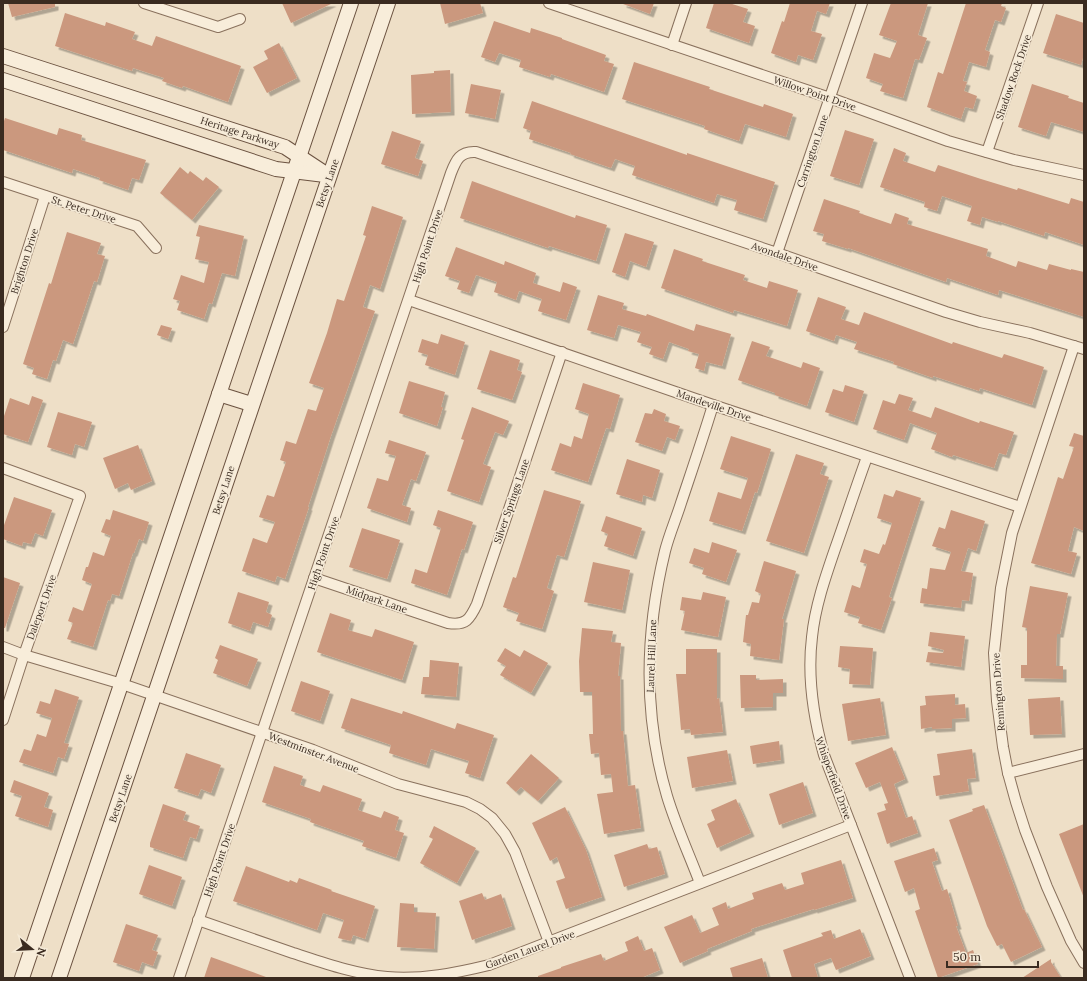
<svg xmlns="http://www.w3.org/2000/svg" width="1087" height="981" font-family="Lora,serif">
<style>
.building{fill:#cb987e;filter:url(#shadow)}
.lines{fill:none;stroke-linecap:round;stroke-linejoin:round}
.street-casing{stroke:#89715d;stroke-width:12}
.secondary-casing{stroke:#6b5240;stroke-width:16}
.street{stroke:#f8edda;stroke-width:10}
.secondary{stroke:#f8edda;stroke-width:14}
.labels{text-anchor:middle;stroke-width:3.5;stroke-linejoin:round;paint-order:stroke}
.street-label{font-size:10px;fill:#3a2b20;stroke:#f5ead7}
</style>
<defs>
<filter id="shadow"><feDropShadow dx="3.5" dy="3.5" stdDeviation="0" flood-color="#0004"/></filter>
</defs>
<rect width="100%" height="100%" fill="#eedfc7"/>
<!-- building -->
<g class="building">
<path d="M8,3H55V7L12,17Z"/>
<path d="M282,3H333L291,23Z"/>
<path d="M440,3H480L483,13L445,24Z"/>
<path d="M623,3H654L650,14L623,4Z"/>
<path d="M714,3H729L748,9L743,22L755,26L749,43L706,28Z"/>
<path d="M790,3H830L826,14L817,11L811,31L822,34L813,60L798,55L796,62L771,53L782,21L784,22Z"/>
<path d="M891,3H928L918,35L927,38L919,60L915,59L903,98L880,91L883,84L866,78L874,53L890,58L897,41L879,35Z"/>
<path d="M966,3H1002L1001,6L1006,8L1001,22L995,20L985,50L990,52L986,67L969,62L963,81L967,82L964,91L977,96L973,109L965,107L961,119L927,107L938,72L943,74Z"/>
<path d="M65,13L105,26L106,22L135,32L132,39L152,46L156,36L241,66L228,102L183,86L182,88L162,81L164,78L133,68L132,71L55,46Z"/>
<path d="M1056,14L1084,23V54L1081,65L1043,53Z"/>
<path d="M494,21L530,33L531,28L562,38V39L606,55L604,61L614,64L604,92L551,74L550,77L519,67L521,60L499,53L495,62L481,57Z"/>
<path d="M279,43L297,78L267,93L253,67L268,59L264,51Z"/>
<path d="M634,62L710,87L709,89L763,107L764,104L793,114L786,137L745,124L739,141L704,129L705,126L622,99Z"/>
<path d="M450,70L451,112L412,114L411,75L434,73V71Z"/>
<path d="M471,84L501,90L495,119L465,113Z"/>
<path d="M1032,84L1069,96L1068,98L1084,103V132L1051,122L1046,136L1018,127Z"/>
<path d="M532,101L687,155V153L775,182L763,219L734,210L737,200L717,194L714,203L632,175L635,166L615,159L611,168L570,154L571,153L529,139L531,131L523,128Z"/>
<path d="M5,118L57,135L59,128L82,135L81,140L146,160L139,180L132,178L128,190L99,180L100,178L73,169L72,173L3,150V124Z"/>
<path d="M845,130L874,139L859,185L830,176Z"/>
<path d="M392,131L421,141L415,158L423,161L418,176L381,164Z"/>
<path d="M894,148L906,153L903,161L935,172L938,165L981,179L1017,190L1018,188L1069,204L1071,198L1084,202V245L1045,232L1044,236L998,221V222L982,217L980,225L967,221L972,206L942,196L937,211L924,207L925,202L880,187Z"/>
<path d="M180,167L188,174L190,171L203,181L206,177L219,187L192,220L160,193Z"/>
<path d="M472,181L575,218L576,215L607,225L596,261L549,246L548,248L460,218Z"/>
<path d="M824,199L860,211L859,213L891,224L895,213L909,218L907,224L988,249L986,256L1016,267L1018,261L1047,270L1049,264L1071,270V269L1084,272V317L999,290L998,295L947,278L946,282L848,248V249L822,241L824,234L813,231Z"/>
<path d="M372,206L403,217L380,289L370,285L363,307L375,311L331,436L308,507H309L285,579L277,576L275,582L242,571L253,538L267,543L275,522L259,517L267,495L274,497L286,462L280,460L286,441L296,444L308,409L316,411L324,388L309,383L327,333L337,299L344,301L366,236L363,235Z"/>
<path d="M199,225L244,236L235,276L222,273L212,304L209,303L204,319L177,310L180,301L173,299L181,275L204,283L209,262L195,259L200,237L196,236Z"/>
<path d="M67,232L101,243L97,254L105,256L97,282L94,281L73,344L63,340L56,361L53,360L47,379L32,374L34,368L23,364L49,283L51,284Z"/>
<path d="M625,233L654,242L646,267L630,261L625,277L612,272Z"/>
<path d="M456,247L504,265L505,261L536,273L533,283L560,292L563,282L577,287L566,320L538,311L542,299L519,291L516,300L494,292L497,282L476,275L469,293L457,289L460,281L445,276Z"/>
<path d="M674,249L703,259L702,261L745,275L743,280L767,288L769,281L798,290L787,326L734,310L733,313L661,288Z"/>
<path d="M598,295L624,303L622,309L646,316L647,314L694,331L696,324L731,334L722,366L706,362L704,371L695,368L699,354L688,351L689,349L669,342L663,359L649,354L652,347L637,342L641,332L618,325L614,338L587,330Z"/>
<path d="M818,297L846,307L841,319L859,325L864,312L952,344L953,342L1002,358L1004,354L1044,367L1032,405L980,388L979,391L933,376V378L893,364L894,362L854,349L857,342L836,335L834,341L806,331Z"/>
<path d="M161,325L172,328L168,339L157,335Z"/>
<path d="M441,334L465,342L455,375L425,365L428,355L418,352L422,339L438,344Z"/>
<path d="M752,341L770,347L766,356L775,359L801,368L803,362L820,368L807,406L775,395V393L738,380Z"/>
<path d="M490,350L520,360L517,370L522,372L512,400L477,389Z"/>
<path d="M409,381L445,392L441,407H443L437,426L399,413Z"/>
<path d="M583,383L620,395L610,429L606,428L588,482L551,470L560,443L571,447L574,436L582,439L589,414L575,409Z"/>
<path d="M845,385L864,391L854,422L825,412L833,389L843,392Z"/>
<path d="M899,394L913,398L908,410L931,418L935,407L979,423L980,421L1014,432L1006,455L999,453L994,468L953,455L952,457L931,449L937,433L910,423L904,440L873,429L883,400L895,404Z"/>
<path d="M32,396L43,400L28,442L3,434V419L10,398L29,405Z"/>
<path d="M472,407L509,421L503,435L495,432L483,464L491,467L479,502L447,491L464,440L461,439Z"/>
<path d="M654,409L666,414L664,421L680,426L675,440L667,437L662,451L635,442L645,413L652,414Z"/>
<path d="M58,412L92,422L84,447L75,444L72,455L47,447Z"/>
<path d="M1074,433L1084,436V531L1074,527L1068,551L1077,553L1071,574L1031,563L1058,477L1063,479L1074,447L1069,446Z"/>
<path d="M731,436L771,449L757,493L755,492L742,531L709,521L718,492L741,499L748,478L720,469Z"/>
<path d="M389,440L426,452L416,481L411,479L402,505L411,508L407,522L367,508L377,478L388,481L396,456L385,453Z"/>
<path d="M138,445L152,481L131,490L128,483L115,489L103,458Z"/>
<path d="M796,454L824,463L820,474L829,477L804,553L766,541Z"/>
<path d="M627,459L660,470L652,498L643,495L642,502L616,494Z"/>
<path d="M544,490L581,501L564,557L557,555L547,588L554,591L542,629L516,621L519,613L503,607L513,577L516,578Z"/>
<path d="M896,490L921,498L889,597L892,598L881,630L858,623L860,617L844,612L852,585L860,588L867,564L860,562L864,549L879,554L883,544L885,545L892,523L877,518L884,494L893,497Z"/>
<path d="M14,497L52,510L43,536L35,533L31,544L23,542L22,546L3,539V528Z"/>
<path d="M113,510L149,522L143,541L139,539L134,553H133L119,596L112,594L110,601L108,600L93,647L67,639L73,623L68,621L73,607L83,611L92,584L82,580L86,567H88L93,552L104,556L111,536L101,532L106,519L110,520Z"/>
<path d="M438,510L473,522L464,550L462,549L447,595L411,583L415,569L427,573L441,528L433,525Z"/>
<path d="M951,510L985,521L976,551L968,548L961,571L973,573L969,601L962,600L961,608L920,603L922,588L927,589L930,568L945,570L951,552L932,546L939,527L945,529Z"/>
<path d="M606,516L642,528L633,556L604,546L608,534L601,531Z"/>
<path d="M362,528L400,540L387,579L349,567Z"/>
<path d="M712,542L737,550L726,582L702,574L704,568L689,563L694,548L709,553Z"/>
<path d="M764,561L796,571L782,619H784L779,660L750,656L751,644L743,642L746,615H748L752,602L759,603L761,594L755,591Z"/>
<path d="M593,562L630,570L622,610L584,602Z"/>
<path d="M3,577L20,583L5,628H3Z"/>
<path d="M1030,586L1068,593L1060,634H1057L1056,666H1063V679L1021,678V665H1027V628L1022,627Z"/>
<path d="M238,592L269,602L266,612L272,615L268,627L253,622L250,631L228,623Z"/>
<path d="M703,592L726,597L718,637L681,630L685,611L680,610L682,597L701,600Z"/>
<path d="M330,613L351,620L348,630L372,637L375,629L414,642L402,680L317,652Z"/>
<path d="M582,628L613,631L611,642L621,643L618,676H620L621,731H623L628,786L635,785L641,828L604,834L597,794L613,792L611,774L601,775L599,753L591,754L589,734H593L592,692H580L579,661Z"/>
<path d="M930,632L965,636L961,667L926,662L928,652L943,653L944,650L928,646Z"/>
<path d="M220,645L258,659L247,686L213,673L218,660L215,658Z"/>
<path d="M840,646L873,648L870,685L849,684L850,669L838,667Z"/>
<path d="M505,648L520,657L524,650L548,663L531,693L500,675L506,666L497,661Z"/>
<path d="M686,649H717V699L719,698L723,732L691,735L690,729L681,730L676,674H686Z"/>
<path d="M430,660L459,663L456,697L421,694L423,677H429Z"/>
<path d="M740,675H756V680L783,679V693H773V707L741,708Z"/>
<path d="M301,681L330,691L320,721L291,711Z"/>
<path d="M55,689L79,697L64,743L69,744L64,759L58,757L53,773L19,762L24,749L31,751L37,734L46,737L52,718L36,713L40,701L50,704Z"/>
<path d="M955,694V705L965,704L966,718L952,719V728L932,729V727L921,729L920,706L926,705L925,696Z"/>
<path d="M1060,697L1062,734L1030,735L1028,699Z"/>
<path d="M351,698L402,714L403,711L455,729L457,723L494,735L480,778L465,773L469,761L431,749L426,765L389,753L391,745L341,728Z"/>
<path d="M880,698L886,735L848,741L842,704Z"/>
<path d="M779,741L781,760L753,764L750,746Z"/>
<path d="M892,747L905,779L894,784L906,818L912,816L918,833L887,844L877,813L886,810L884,804L888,803L880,782L866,788L855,763Z"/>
<path d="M972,749L976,778L967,779L969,791L936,796L933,776L940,775L937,754Z"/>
<path d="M727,750L733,781L692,788L687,757Z"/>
<path d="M186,753L221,765L211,793L201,789L198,796L174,788Z"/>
<path d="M531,754L559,778L538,801L521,787L516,792L506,783Z"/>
<path d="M274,766L303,776L300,785L320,792L323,785L362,799L358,810L381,818L384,811L399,817L395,830L404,833L396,858L362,846L364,841L310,822L311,819L262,802Z"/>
<path d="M14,780L49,793L44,807L53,810L48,827L15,816L22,796L10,792Z"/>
<path d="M803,782L813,813L779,825L769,794Z"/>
<path d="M736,799L751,833L717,848L707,824L715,820L711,810Z"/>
<path d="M163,804L186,812L183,820L200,826L196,839L190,837L183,858L150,847V843Z"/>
<path d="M984,805L1023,910L1024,909L1042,947L1011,962L1002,944L997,946L987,926L949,820L973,811L972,809Z"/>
<path d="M565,807L586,850L602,897L566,909L556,881L565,878L557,857L550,861L532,823Z"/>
<path d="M1084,824V898L1059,834Z"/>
<path d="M434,826L476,848L457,883L420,863L433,839L429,837Z"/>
<path d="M647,844L649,849L657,847L665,874L624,887L614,855Z"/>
<path d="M934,848L938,860L932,862L942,891L947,889L958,926H956L966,953L973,950L978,964L938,978L915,911L920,909L914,888L905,892L894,861Z"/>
<path d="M841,860L853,898L814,910V909L751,929L752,931L707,949L708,951L680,963L664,927L692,915L700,933L719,925L712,908L726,902L728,909L754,899L752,893L782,883L785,890L804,884L801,873Z"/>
<path d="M149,865L182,877L172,906L139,894Z"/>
<path d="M246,866L289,882L290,880L297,883L299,878L332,890L331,891L375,906L365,939L353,935L351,941L338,938L344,920L323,913L317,930L233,901Z"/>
<path d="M482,893L485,900L501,894L512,926L472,940L459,901Z"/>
<path d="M400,903L414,904V912L436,913L434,949L397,947Z"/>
<path d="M126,924L158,935L152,950L158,952L153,966L142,962L139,971L113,962Z"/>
<path d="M860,929L871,956L836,970L831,958L814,964L818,978H792L783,950L823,936L821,933L831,930L834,939Z"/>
<path d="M638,936L644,951L652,948L660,970L641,978H538V976L561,968V967L601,954L604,961L628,951L625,942Z"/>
<path d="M211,957L266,977V978H204Z"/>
<path d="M762,958L768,978H733L730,968Z"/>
<path d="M1051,959V962L1061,978H1022Z"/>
</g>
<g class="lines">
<defs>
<g id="street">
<path d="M144,3L218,27L240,19"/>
<path d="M549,3L830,98L948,141L1014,160L1084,175"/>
<path d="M672,45L686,3"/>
<path d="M987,152L1038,3"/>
<path d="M3,182L137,226L156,248"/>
<path d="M777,253L862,3"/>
<path d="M409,300L713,405L1020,507"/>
<path d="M3,327L45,196"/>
<path d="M1074,346L1012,533L1001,588L994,653L997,701L1003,747L1008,773L1016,802L1025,830L1047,887L1071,941L1084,963"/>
<path d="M867,457C856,487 846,518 835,549C825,578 815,607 812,637C807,678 813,716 824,755L910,978"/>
<path d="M3,468L80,496L24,655L3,720"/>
<path d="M314,578L448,623C466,626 470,619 477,604L562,352"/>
<path d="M3,647L24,655L122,684L313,750L398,784L466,802L480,809L492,818L505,834L515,852L549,942"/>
<path d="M1008,773L1084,754"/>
<path d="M700,883C689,854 676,826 667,796C643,715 645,633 665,551C669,535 676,519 681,503C692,470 703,438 713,405"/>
<path d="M198,920C230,931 262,942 293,953C324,963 355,974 387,977C422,980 456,973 489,965L851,825"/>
<path d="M179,978L451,173C456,160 460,151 476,152L777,253L946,312L980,322L1030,333L1084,349"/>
</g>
<g id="secondary">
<path d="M3,56L285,147L329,176"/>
<path d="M3,80L276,169L325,175"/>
<path d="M219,394L251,404"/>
<path d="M22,978L351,3"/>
<path d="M59,978L388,3"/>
</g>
</defs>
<!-- street casing -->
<use href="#street" class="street-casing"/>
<!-- secondary casing -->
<use href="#secondary" class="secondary-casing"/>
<!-- street -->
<use href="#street" class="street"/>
<!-- secondary -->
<use href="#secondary" class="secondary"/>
</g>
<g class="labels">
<!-- street labels -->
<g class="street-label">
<text transform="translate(1013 77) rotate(-71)" y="4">Shadow Rock Drive</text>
<text transform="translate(815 93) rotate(19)" y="4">Willow Point Drive</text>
<text transform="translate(240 132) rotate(18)" y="4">Heritage Parkway</text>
<text transform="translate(812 151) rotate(-71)" y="4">Carrington Lane</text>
<text transform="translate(327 183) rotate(-71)" y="4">Betsy Lane</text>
<text transform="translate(84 209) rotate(18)" y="4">St. Peter Drive</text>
<text transform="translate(427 246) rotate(-72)" y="4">High Point Drive</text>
<text transform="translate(785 256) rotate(19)" y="4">Avondale Drive</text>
<text transform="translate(24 261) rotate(-72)" y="4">Brighton Drive</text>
<text transform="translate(714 405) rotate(19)" y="4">Mandeville Drive</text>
<text transform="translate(223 490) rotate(-72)" y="4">Betsy Lane</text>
<text transform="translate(511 501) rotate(-71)" y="4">Silver Springs Lane</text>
<text transform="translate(323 553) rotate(-71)" y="4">High Point Drive</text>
<text transform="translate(377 599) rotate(19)" y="4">Midpark Lane</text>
<text transform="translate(41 607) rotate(-70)" y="4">Daleport Drive</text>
<text transform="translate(651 656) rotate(-88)" y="4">Laurel Hill Lane</text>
<text transform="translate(998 692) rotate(-94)" y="4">Remington Drive</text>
<text transform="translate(314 752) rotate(21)" y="4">Westminster Avenue</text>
<text transform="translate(834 778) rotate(70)" y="4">Whisperfield Drive</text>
<text transform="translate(120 798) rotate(-71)" y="4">Betsy Lane</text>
<text transform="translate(219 860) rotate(-71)" y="4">High Point Drive</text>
<text transform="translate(530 949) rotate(-20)" y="4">Garden Laurel Drive</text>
</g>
</g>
<!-- border -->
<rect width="1087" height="981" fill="none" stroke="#3a2b20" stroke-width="8"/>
<!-- north arrow -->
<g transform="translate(32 949) rotate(108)" stroke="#f5ead7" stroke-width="3" paint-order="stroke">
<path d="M0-3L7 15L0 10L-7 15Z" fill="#3a2b20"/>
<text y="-6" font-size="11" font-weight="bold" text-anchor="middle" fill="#3a2b20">N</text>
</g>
<!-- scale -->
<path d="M947 961v6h91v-6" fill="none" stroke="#3a2b20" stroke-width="2"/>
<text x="953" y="961" font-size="12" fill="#3a2b20" stroke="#f5ead7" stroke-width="3" paint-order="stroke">50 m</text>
</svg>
